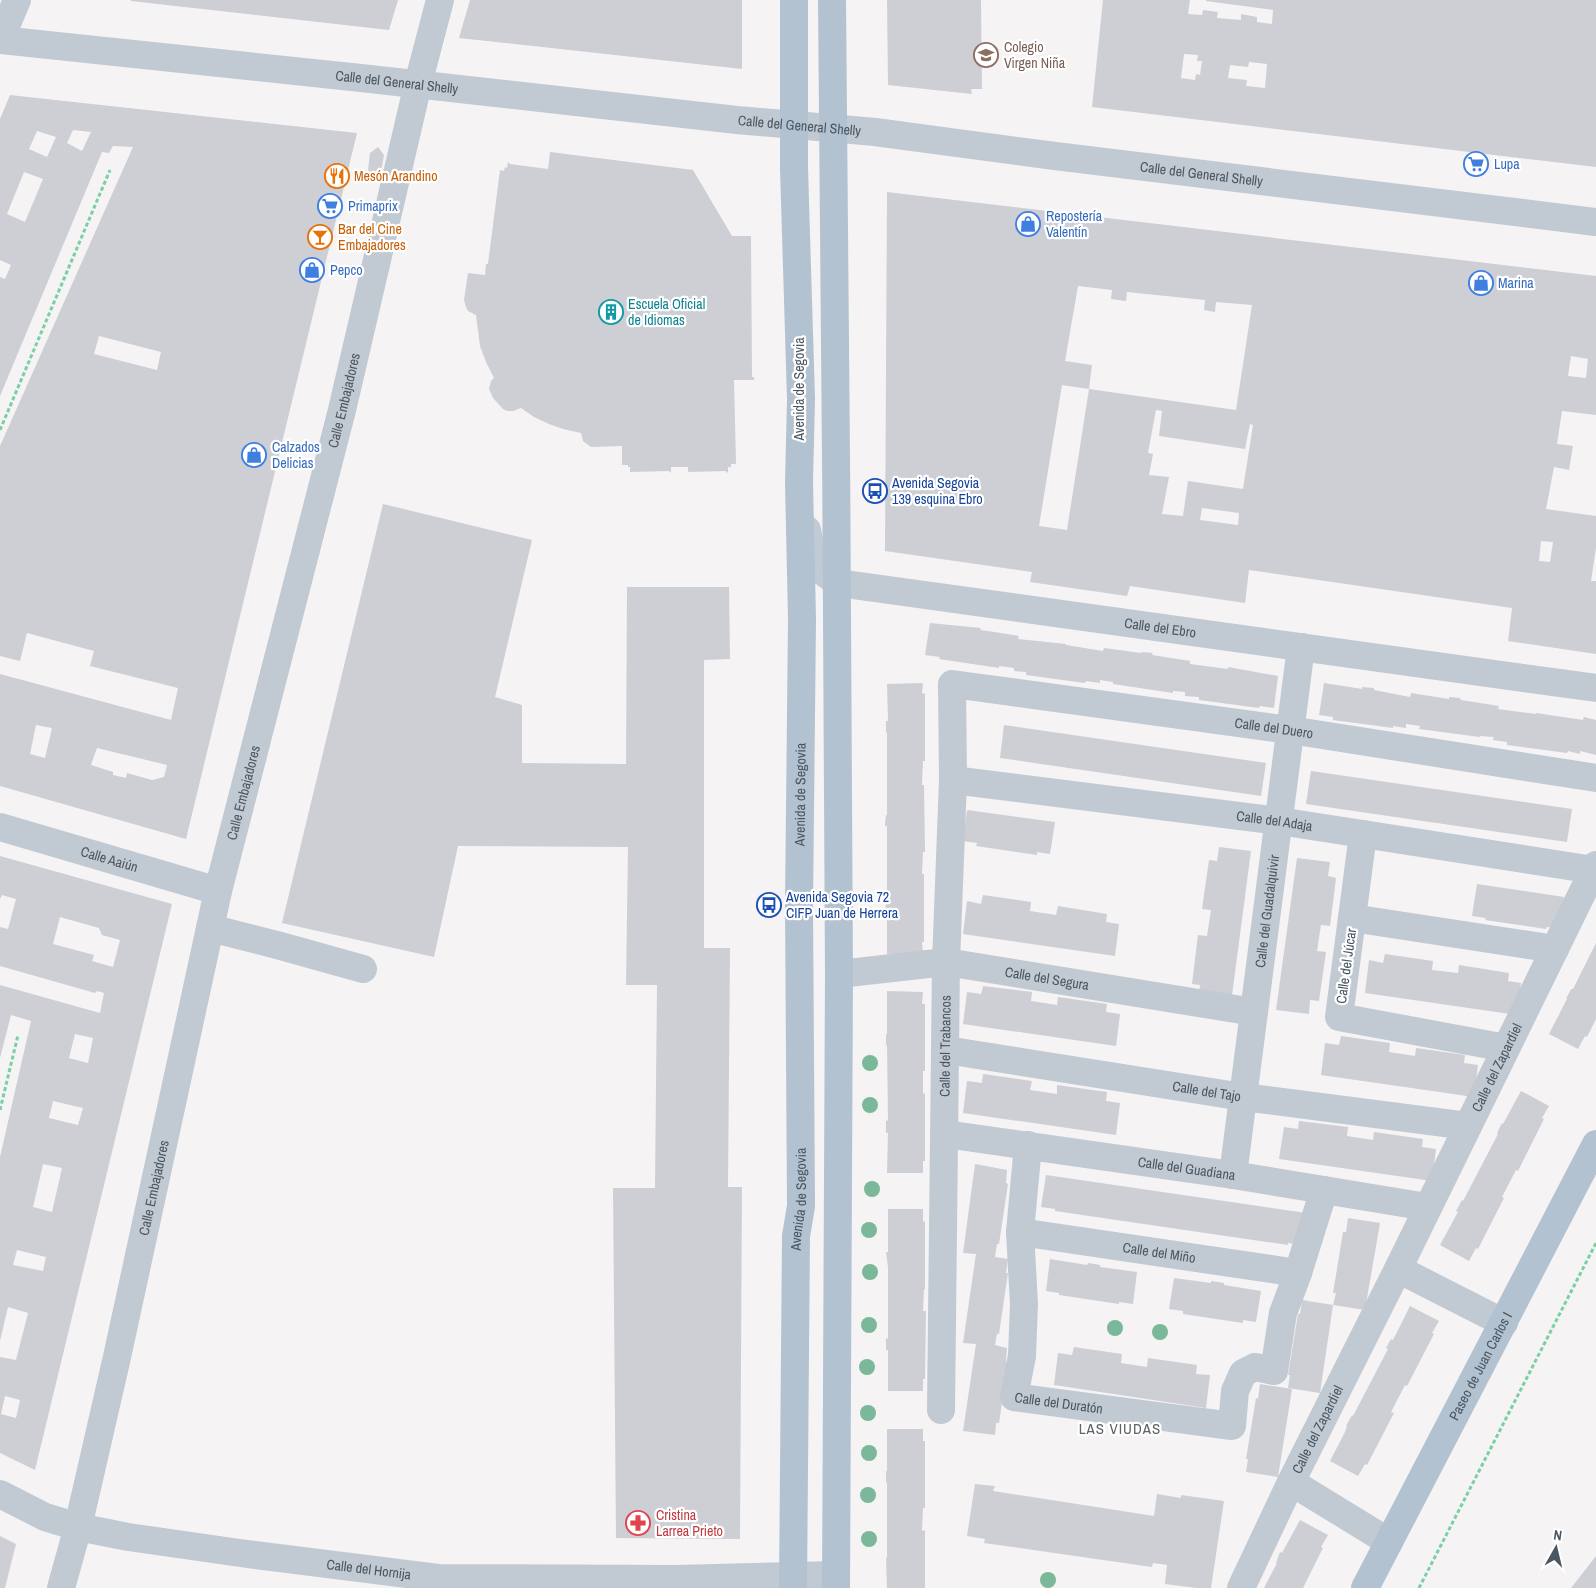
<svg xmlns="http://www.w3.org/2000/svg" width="1596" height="1588" font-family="'Archivo Narrow',sans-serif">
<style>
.building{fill:#cdcfd5;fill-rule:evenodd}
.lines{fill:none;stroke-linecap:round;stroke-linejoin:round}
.path{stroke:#7ad0a6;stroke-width:3;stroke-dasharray:4 2.5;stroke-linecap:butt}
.minor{stroke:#c1cad2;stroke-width:28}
.major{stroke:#b3c2d1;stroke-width:28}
.tree{fill:#7bb799}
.labels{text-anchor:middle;stroke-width:4.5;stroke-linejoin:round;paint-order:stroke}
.education-label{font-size:14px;fill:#785e54;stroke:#fff;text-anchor:start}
.street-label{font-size:14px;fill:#4a5661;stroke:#fff}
.shop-label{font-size:14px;fill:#366cbe;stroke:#fff;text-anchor:start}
.food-label{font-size:14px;fill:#c56008;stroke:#fff;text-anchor:start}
.culture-label{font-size:14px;fill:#0d838f;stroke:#fff;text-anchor:start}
.transit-label{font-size:14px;fill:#164399;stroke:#fff;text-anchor:start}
.health-label{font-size:14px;fill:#be3a42;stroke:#fff;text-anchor:start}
.neighbourhood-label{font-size:15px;letter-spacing:1px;fill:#5f6368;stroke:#fff}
</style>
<rect width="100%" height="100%" fill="#f5f3f3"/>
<!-- building -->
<g class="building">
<path d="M131,0H398L389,30L131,1Z"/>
<path d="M470,0H742V69L459,38Z"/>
<path d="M887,0H981L982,89H971L972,94L888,85Z"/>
<path d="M1103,0H1190L1188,14L1202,15L1203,10L1218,12L1217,18L1241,20V14L1257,17V22L1272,24L1273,10L1206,1V0H1596V167L1092,107ZM1184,54L1198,55L1197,61H1202L1200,75L1196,74L1195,80L1181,78ZM1249,62L1267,64L1265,88L1246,86L1247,80L1228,78L1230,65L1248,67Z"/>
<path d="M10,95L357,133L186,839L0,786V674L171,720L178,688L90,666L94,651L27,633L20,661L0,656V446L133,147L113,146L109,153L102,152L0,396V277L5,279L11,265L0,260V119ZM73,130L91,132L82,151L67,143ZM37,131L56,137L47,157L29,149ZM24,172L43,179L25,222L7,214ZM99,336L161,352L157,370L94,354ZM36,725L52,728L45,758L30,754ZM97,748L167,765L164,777L152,780L127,773L126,778L113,775V772L91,765Z"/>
<path d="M378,147L384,155L381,172L374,178L368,170L370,153Z"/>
<path d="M550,152L693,170L732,236H751L752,377H754V380H734L736,464H731V467H728V472L726,473V471L688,472V467H671V473L669,471L630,472V467H628V465H622V446L591,447L583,441L581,433L563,429L549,424L534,417L521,408L513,411H507L503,409L493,398L489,389L491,381L494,378L486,362L480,346L476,315L468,311L466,307L464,300L468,273L485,275L486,264H488L500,170L504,171L505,167L507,168L508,162L510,164L548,169Z"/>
<path d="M887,192L1596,276V415L1562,411L1557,444L1573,446L1569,470L1554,467L1546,509L1596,516V548L1591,581H1596V654L1508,641L1512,608L1249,570L1245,603L1130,586L1127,596L1030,582L1032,572L885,551ZM1078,286L1112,290L1111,299L1126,301L1127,292L1205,300L1204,310L1215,312L1216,302L1252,305L1236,410L1089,389L1067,530L1039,526L1062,385L1089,389L1092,365L1065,361ZM1571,356L1588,359L1586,378L1568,376ZM1156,410L1162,411L1159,436L1245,449L1250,424L1253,425L1243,489L1188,481L1183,516L1162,514L1169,477L1149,475L1153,454L1148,453ZM1202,508L1239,513L1238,525L1200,520ZM1541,541L1553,542L1550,562L1539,561Z"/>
<path d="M383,504L532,540L495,697L522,705V763L626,764L627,587H729L730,659L704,660V948H730L728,1187H742L740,1539L616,1538L613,1188H655L657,985H626L628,847L458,846L434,957L282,923Z"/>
<path d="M930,623L981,628L980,630L988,631L1019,636L1018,639L1066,644V645L1103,651L1104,648L1141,653L1142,652L1153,653L1152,655L1190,661V664L1228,669V667L1278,676L1274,708L1260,706L1259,708L1199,700V697L1185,696V692L1173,691V693L1113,684V682L1100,680V683L1086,681L1085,683L1026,675V672L1014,671V668L999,666V668L939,659L940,657L925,655Z"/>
<path d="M923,683L922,693L925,694V761H923L922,785H924L925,852H923L922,874H924V942H922L923,954H887V914L885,913L886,902L887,901V826H885V824L886,815H887V732L886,733V721H888L887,684Z"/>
<path d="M1324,683L1362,689V687L1374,688V690L1410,697L1411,693L1449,699V697L1460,698L1461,700L1499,706L1498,709L1536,714V713L1583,720L1584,717L1596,720V755L1580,751V754L1568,751L1567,753L1507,745V742L1493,740L1494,737L1480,736V737L1419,729L1420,726L1406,724V728L1393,726V728L1333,720V717L1319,715Z"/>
<path d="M1004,725L1266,763L1261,796L1000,758Z"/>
<path d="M1311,771L1572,809L1567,842L1306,804Z"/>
<path d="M967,810L1055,822L1050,854L1037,852V855L976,846L977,843L963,841Z"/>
<path d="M1219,847L1251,851L1231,1003L1198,999L1200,985L1192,984L1198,935L1207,936L1211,910L1202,909L1209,860L1217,861Z"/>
<path d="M0,856L172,904L35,1470L0,1453V1357L16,1360L28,1313L8,1307L0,1341V1157L31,1021L11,1015L0,1058V985L100,1013L104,993L97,991L95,993L0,966V927L8,929L16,899L2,895L0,899ZM60,917L99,928L102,935L120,940L113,967L92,961L94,955L53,944ZM75,1034L93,1038L88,1063L69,1058ZM53,1101L83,1108L78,1125L49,1118ZM43,1164L62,1168L52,1212L33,1207ZM17,1250L46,1257L43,1271L13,1265ZM5,1396L20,1400L16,1418L1,1414Z"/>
<path d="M1297,858L1330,862L1328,876L1336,878L1330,926L1321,925L1317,951L1326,952L1319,1001L1310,1000L1309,1014L1276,1010Z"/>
<path d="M1477,884L1564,897L1560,928L1547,927L1546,929L1485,920L1486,918L1472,916Z"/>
<path d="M983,895L1031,902L1030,911L1056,915L1058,906L1107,914L1106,922L1119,924L1115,956L963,934L967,901L981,904Z"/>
<path d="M1596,943V1019L1587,1037L1585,1036L1578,1049L1549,1034L1567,999H1566L1571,989H1573Z"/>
<path d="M1385,954L1433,961L1432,970L1458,973L1459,965L1509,973L1508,981L1521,983L1517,1015L1365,993L1369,960L1383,963Z"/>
<path d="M983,986L1032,992L1031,1001L1057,1005L1058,997L1107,1004L1106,1012L1120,1014L1116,1046L963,1024L967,992L981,994Z"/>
<path d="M887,991L923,992L922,1004H925V1071H923V1094L925,1093V1161H923V1173H887L888,1133H886V1120L888,1121L887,1045L886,1046V1034H887Z"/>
<path d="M1341,1036L1390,1043L1389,1052L1415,1056L1416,1048L1465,1055L1464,1063L1478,1065L1474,1097L1321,1075L1325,1043L1339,1045Z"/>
<path d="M983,1074L1032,1081L1030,1090L1057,1094V1085L1107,1092L1106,1101L1120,1103L1116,1135L963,1113L967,1081L982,1083Z"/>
<path d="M1521,1091L1549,1106L1542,1118L1544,1119L1518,1171L1516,1170L1502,1197L1504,1198L1478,1249L1476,1248L1469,1261L1440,1245L1458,1212L1456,1211L1462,1200L1463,1201L1498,1134L1497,1133L1502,1123L1503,1124Z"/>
<path d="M1299,1121L1348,1127L1347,1136L1373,1140L1374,1132L1423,1139L1422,1147L1436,1149L1432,1181L1279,1159L1284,1127L1298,1129Z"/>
<path d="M975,1164L1007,1170L1006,1183L1008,1184L999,1244H997L995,1257L1008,1259L1006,1273H1008L999,1334H997L995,1345L1007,1348L1006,1362H1008L999,1423H996L995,1435L963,1431L976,1344L963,1343L976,1254L963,1253Z"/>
<path d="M1046,1175L1306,1213L1302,1245L1288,1243V1245L1055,1211V1209L1041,1207Z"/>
<path d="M888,1209H923V1222L925,1221V1290L924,1289L923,1311H926L925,1379H923V1391H888V1350H886V1338L888,1339V1267L886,1252H888Z"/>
<path d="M1348,1218L1380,1223L1365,1310L1333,1305L1336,1293H1333L1343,1232H1346Z"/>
<path d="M1050,1259L1087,1265L1088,1263L1100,1265V1267L1137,1272L1133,1304L1119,1302V1304L1059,1295V1293L1046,1291Z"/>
<path d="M1174,1278L1211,1283V1281L1224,1283V1285L1261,1291L1256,1322L1243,1320V1323L1183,1314V1311L1169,1309Z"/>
<path d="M1302,1300L1333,1305L1320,1393L1288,1388L1290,1375H1288L1298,1314H1300Z"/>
<path d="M1410,1306L1439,1321L1432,1333L1434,1334L1407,1386L1405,1385L1391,1412L1394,1413L1367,1465L1365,1464L1358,1476L1330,1461L1344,1434L1347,1427L1346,1426L1352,1415L1353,1416L1388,1349L1386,1348L1391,1339L1393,1340Z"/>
<path d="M1074,1347L1122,1354L1121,1363L1147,1367L1148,1358L1197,1365L1196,1374L1210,1375L1206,1408L1054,1385L1058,1353L1072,1355Z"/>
<path d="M1260,1384L1292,1389L1278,1477L1246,1472L1248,1459H1246L1256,1398L1258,1399Z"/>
<path d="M887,1429H923V1441H925V1508H923L922,1531L925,1530V1588H887L886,1558H887V1482L886,1483V1471H887Z"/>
<path d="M975,1484L995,1486L993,1491L1154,1516L1157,1494L1181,1498V1495L1224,1501L1211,1588H1197L1165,1584L1167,1565L1153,1563L1152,1567L984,1543L985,1539L967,1536Z"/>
<path d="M1300,1520L1328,1535L1321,1547L1323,1548L1303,1588H1264L1277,1563H1276L1280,1552L1282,1553Z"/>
<path d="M0,1536L16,1544L5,1588H0Z"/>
<path d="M1596,1556V1588H1571Z"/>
</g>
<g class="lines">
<!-- path -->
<g class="path">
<path d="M0,430L110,170"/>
<path d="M0,1110L18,1035"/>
<path d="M1419,1588L1596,1243"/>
</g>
<!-- minor -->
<g class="minor">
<path id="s1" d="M0,40L361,78L737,120L875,132L1055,156L1596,222"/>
<path d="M0,40L17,0"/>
<path id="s2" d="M807,530L814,565L838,583L1596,688"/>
<path id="s3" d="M953,780L1279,821L1594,870"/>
<path id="s4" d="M0,827L218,891"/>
<path d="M1363,834L1339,1017L1506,1048"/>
<path d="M1352,918L1555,949"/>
<path d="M210,928L277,945L363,969"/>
<path id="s5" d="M839,974L946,962L1254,1012"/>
<path id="s6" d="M946,1050L1243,1097L1468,1126"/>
<path id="s7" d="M945,1134L1233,1175L1427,1207"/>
<path id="s8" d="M1028,1145L1020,1232L1298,1273L1324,1190"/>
<path id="s9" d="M1233,1175L1301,647"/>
<path id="s10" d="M1020,1232L1024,1304L1022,1356L1014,1397L1232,1426L1235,1391L1243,1373L1255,1367L1274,1371L1283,1313L1298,1273"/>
<path d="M1398,1269L1504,1323"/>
<path id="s11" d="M941,1410L946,962L953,780L952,684L1290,730L1596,778"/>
<path d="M1291,1482L1389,1542"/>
<path id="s12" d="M0,1494L45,1517L78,1527L128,1537L240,1553L438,1578L676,1579L836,1575"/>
<path id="s13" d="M61,1588L78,1527L117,1357L218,891L342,410L418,84L440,0"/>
<path id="s14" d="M1241,1588L1291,1482L1398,1269L1596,865"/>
</g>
<!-- major -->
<g class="major">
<path d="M832,0C834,325 839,649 839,974C839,1178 836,1383 836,1588"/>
<path id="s15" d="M793,1588L796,1236L801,1206L799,905L802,618L799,482L801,399L794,168V0"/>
<path id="s16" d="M1365,1588L1596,1144"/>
</g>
</g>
<!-- trees -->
<g class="tree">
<circle cx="870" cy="1063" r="8"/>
<circle cx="870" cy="1105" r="8"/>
<circle cx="872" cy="1189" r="8"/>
<circle cx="869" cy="1230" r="8"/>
<circle cx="870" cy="1272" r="8"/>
<circle cx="869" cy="1325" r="8"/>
<circle cx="1115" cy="1328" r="8"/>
<circle cx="1160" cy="1332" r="8"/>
<circle cx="867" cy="1367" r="8"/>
<circle cx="868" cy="1413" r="8"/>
<circle cx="869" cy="1453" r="8"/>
<circle cx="868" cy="1495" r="8"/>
<circle cx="869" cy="1539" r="8"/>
<circle cx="1048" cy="1580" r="8"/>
</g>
<!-- icons -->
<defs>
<symbol id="school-ring" viewBox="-11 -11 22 22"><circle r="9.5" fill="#fff" stroke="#8d6e63" stroke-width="1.5"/><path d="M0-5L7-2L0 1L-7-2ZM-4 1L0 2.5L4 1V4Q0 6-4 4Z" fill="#8d6e63"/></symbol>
<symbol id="supermarket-ring" viewBox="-11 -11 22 22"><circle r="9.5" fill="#fff" stroke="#3f7fe0" stroke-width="1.5"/><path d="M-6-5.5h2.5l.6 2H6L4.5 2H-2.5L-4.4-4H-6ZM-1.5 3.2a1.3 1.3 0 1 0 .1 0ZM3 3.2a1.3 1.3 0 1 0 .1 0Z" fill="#3f7fe0"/></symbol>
<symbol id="restaurant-ring" viewBox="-11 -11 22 22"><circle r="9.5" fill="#fff" stroke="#e8710a" stroke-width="1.5"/><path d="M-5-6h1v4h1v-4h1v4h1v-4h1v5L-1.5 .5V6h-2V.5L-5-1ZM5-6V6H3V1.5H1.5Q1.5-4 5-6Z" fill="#e8710a"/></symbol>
<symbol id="shop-ring" viewBox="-11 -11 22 22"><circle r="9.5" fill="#fff" stroke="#3f7fe0" stroke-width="1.5"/><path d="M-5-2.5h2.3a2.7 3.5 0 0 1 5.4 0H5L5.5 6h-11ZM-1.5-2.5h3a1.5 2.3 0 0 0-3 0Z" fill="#3f7fe0"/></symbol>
<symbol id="bar-ring" viewBox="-11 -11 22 22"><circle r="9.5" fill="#fff" stroke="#e8710a" stroke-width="1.5"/><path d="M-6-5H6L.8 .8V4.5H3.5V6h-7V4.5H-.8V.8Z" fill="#e8710a"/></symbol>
<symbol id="building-ring" viewBox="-11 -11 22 22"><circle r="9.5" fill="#fff" stroke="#0f9aa8" stroke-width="1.5"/><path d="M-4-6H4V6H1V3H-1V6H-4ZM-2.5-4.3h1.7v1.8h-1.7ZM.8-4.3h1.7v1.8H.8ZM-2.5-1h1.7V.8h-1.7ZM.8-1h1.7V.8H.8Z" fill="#0f9aa8"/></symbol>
<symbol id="bus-ring" viewBox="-11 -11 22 22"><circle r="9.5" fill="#fff" stroke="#1a4fb4" stroke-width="1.5"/><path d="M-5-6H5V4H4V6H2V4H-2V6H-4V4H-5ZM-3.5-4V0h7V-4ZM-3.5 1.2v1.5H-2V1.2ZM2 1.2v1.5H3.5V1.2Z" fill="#1a4fb4"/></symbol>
<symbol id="pharmacy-ring" viewBox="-11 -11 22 22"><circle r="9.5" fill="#fff" stroke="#e0444e" stroke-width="1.5"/><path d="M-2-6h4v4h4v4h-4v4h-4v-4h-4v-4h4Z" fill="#e0444e"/></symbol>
</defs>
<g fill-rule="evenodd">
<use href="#school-ring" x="972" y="41" width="28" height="28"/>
<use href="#supermarket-ring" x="1462" y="150" width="28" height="28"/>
<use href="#restaurant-ring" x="323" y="162" width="28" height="28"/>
<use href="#supermarket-ring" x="316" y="192" width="28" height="28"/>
<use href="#shop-ring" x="1014" y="210" width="28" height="28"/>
<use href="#bar-ring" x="306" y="223" width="28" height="28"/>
<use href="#shop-ring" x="298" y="256" width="28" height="28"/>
<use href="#shop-ring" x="1467" y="269" width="28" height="28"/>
<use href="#building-ring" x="597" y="298" width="28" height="28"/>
<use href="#shop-ring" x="240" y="441" width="28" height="28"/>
<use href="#bus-ring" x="861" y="477" width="28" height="28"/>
<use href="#bus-ring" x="755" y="891" width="28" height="28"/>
<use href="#pharmacy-ring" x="624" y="1509" width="28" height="28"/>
</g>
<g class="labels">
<!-- education labels -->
<g class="education-label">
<text x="1004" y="52">Colegio<tspan x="1004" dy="16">Virgen Niña</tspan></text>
</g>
<!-- street labels -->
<g class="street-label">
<text dy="5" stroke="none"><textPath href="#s1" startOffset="399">Calle del General Shelly</textPath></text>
<text dy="5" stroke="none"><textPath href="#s1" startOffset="804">Calle del General Shelly</textPath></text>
<text dy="5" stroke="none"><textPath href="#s1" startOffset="1209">Calle del General Shelly</textPath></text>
<text transform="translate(799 389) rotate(-90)" y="5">Avenida de Segovia</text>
<text dy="5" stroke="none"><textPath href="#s13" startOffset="1221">Calle Embajadores</textPath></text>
<text dy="5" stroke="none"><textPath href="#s2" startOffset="391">Calle del Ebro</textPath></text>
<text dy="5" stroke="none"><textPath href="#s11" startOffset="1051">Calle del Duero</textPath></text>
<text dy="5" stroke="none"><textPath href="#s13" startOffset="816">Calle Embajadores</textPath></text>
<text dy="5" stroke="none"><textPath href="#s15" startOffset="794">Avenida de Segovia</textPath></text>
<text dy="5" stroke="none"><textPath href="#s3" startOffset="324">Calle del Adaja</textPath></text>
<text dy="5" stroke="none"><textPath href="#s4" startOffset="114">Calle Aaiún</textPath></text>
<text dy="5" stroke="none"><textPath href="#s9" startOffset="266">Calle del Guadalquivir</textPath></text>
<text transform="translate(1346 966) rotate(-82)" y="5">Calle del Júcar</text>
<text dy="5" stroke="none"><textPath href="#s5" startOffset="210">Calle del Segura</textPath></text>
<text dy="5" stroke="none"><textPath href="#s11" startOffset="364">Calle del Trabancos</textPath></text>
<text dy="5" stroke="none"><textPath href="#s14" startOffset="580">Calle del Zapardiel</textPath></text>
<text dy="5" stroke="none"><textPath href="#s6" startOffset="264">Calle del Tajo</textPath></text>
<text dy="5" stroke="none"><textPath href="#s7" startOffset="244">Calle del Guadiana</textPath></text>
<text dy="5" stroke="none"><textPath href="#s13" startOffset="411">Calle Embajadores</textPath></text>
<text dy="5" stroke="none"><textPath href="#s15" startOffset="389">Avenida de Segovia</textPath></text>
<text dy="5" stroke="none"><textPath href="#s8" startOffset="228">Calle del Miño</textPath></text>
<text dy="5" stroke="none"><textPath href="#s16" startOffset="250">Paseo de Juan Carlos I</textPath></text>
<text dy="5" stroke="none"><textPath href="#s10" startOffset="211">Calle del Duratón</textPath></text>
<text dy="5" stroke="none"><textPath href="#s14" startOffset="176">Calle del Zapardiel</textPath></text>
<text dy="5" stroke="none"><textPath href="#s12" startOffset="379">Calle del Hornija</textPath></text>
</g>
<!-- shop labels -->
<g class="shop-label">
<text x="1494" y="169">Lupa</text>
<text x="348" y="211">Primaprix</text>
<text x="1046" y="221">Repostería<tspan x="1046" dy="16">Valentín</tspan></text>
<text x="330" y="275">Pepco</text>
<text x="1498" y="288">Marina</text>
<text x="272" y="452">Calzados<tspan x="272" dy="16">Delicias</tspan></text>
</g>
<!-- food labels -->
<g class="food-label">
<text x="354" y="181">Mesón Arandino</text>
<text x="338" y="234">Bar del Cine<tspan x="338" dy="16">Embajadores</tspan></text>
</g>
<!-- culture labels -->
<g class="culture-label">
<text x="628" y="309">Escuela Oficial<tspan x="628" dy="16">de Idiomas</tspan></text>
</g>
<!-- transit labels -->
<g class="transit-label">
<text x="892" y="488">Avenida Segovia<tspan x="892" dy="16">139 esquina Ebro</tspan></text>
<text x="786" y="902">Avenida Segovia 72<tspan x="786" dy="16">CIFP Juan de Herrera</tspan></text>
</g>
<!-- health labels -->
<g class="health-label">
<text x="656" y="1520">Cristina<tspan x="656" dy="16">Larrea Prieto</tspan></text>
</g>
<!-- neighbourhood labels -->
<g class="neighbourhood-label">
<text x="1120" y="1434">LAS VIUDAS</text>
</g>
</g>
<!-- north arrow -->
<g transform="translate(1556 1548) rotate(8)" stroke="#ffffff" stroke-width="4" paint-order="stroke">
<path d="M0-4L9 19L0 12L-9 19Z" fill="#4a5661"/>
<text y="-8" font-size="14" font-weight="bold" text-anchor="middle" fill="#4a5661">N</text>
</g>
</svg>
